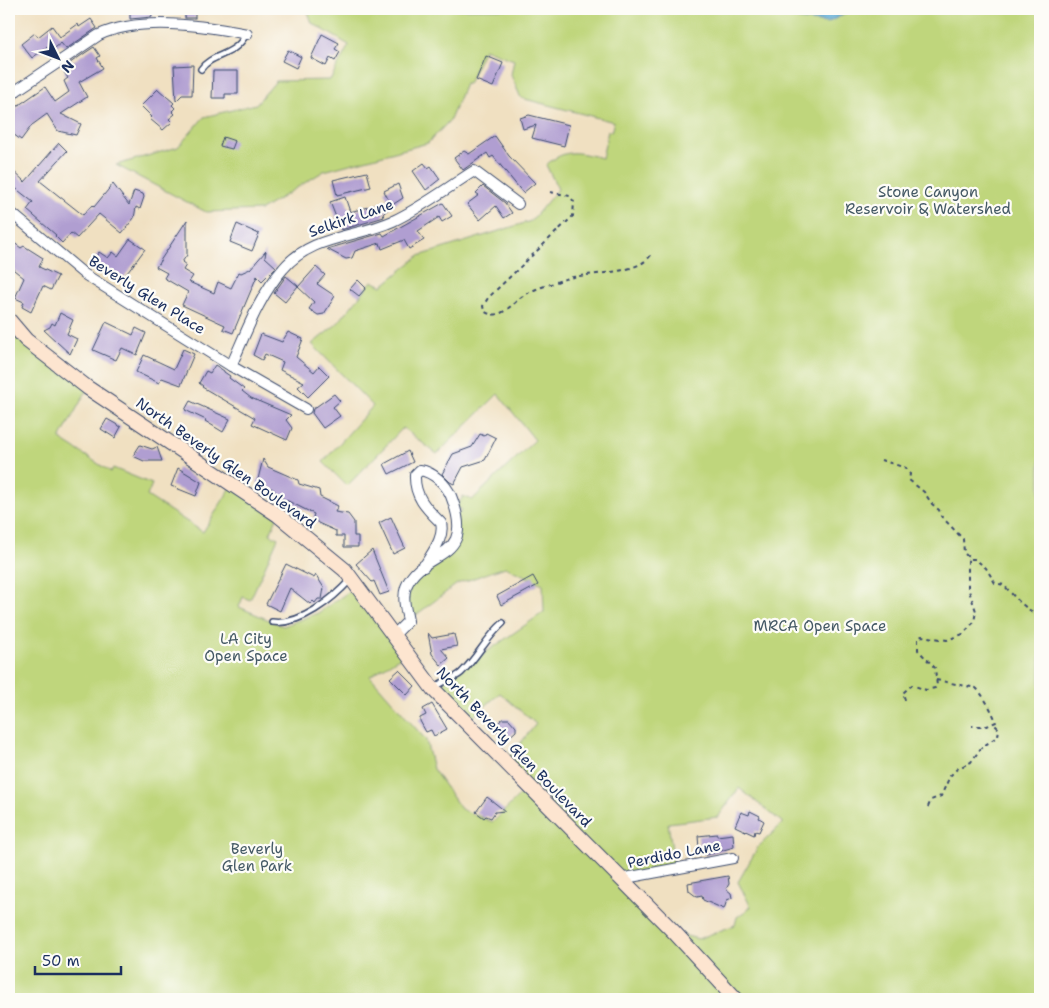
<svg xmlns="http://www.w3.org/2000/svg" width="1049" height="1008" font-family="'Shantell Sans',sans-serif">
<style>
.green{fill:#bfd67b;stroke:#6d826c;fill-rule:evenodd}
.water{fill:#59a9d3;stroke:#3a6c98}
.building{fill:#b09ed1}
.lines{fill:none;stroke-linecap:round;stroke-linejoin:round}
.service-casing{stroke:#3b4a6d;stroke-width:8}
.minor-casing{stroke:#3b4a6d;stroke-width:12}
.secondary-casing{stroke:#3b4a6d;stroke-width:16}
.path{stroke:#3b4a6d;stroke-width:2;stroke-dasharray:4 4;stroke-linecap:butt}
.service{stroke:#fff;stroke-width:5}
.minor{stroke:#fff;stroke-width:10}
.secondary{stroke:#fde5d0;stroke-width:14}
.labels{text-anchor:middle;stroke-width:4.5;stroke-linejoin:round;paint-order:stroke}
.park-label{font-size:15px;fill:#445965;stroke:#fdfcf7}
.street-label{font-size:15px;fill:#1b2f5e;stroke:#fdfcf7}
</style>
<rect width="100%" height="100%" fill="#fdfcf7"/>
<filter id="ink" filterUnits="userSpaceOnUse"><feTurbulence type="fractalNoise" baseFrequency=".02" numOctaves="2"/><feDisplacementMap in="SourceGraphic" scale="10" xChannelSelector="R" yChannelSelector="G"/><feConvolveMatrix kernelMatrix="1 2 1 2 8 2 1 2 1" color-interpolation-filters="sRGB"/></filter>
<filter id="wash" filterUnits="userSpaceOnUse"><feTurbulence type="fractalNoise" baseFrequency=".0096" numOctaves="4" result="noise"/><feDisplacementMap in="SourceGraphic" scale="20" xChannelSelector="R" yChannelSelector="G"/><feGaussianBlur stdDeviation="1.12" result="paint"/><feColorMatrix in="noise" values="0 0 0 0 0 0 0 0 0 0 0 0 0 0 0 0 0 1.4 0 .05"/><feComposite in="paint" operator="in"/></filter>
<g filter="url(#wash)">
<rect width="100%" height="100%" fill="#f0e0c1"/>
<!-- green -->
<path class="green" d="M307,9H1040V999H9V335L15,327L88,388L60,439L111,472L113,468L152,484L147,496L203,532L233,484L278,515L270,534L278,538L250,600L243,597L239,607L283,626L318,613L357,586L407,653L370,676L426,740L433,769L461,809L493,822L529,786L505,762L536,724L500,693L466,723L433,689L544,612L543,584L505,567L457,584L408,621L407,586L453,544L458,513L462,510L457,507L463,496L472,500L535,440L498,394L437,454L403,428L347,486L323,462L373,406L312,344L337,324L372,281L382,286L419,256L531,221L558,189L546,165C566,148 577,152 602,158L608,131L611,132L614,122L521,98L511,75L514,60L484,49L468,84H465L450,120L428,143L324,171L261,210L206,212L116,165L178,147L204,117L256,104L276,81L330,80L349,45L312,23ZM739,788L783,823L758,847L738,882L751,907L737,917L735,925L698,939L675,933L621,879L675,869L668,823L718,817Z"/>
<!-- water -->
<path class="water" d="M793,9H854L827,23L796,19Z"/>
<g id="blocks">
<!-- building -->
<g class="building">
<path d="M130,9H151L152,17L130,19Z"/>
<rect x="185" y="9" width="10" height="9"/>
<path d="M91,19L97,28L66,49L61,43L51,51L47,47L32,58L21,44L35,33L38,37L52,26L60,37L78,24L79,27Z"/>
<path d="M322,34L339,43L335,49L340,52L335,61L330,58L326,66L311,58Z"/>
<path d="M94,47L100,56L97,58L103,68L79,82L87,97L61,114L81,124L76,135L58,131L47,114L32,125L21,140L9,131V118L19,105L45,87L55,102L69,92L64,81L68,78L64,72L72,66L70,63Z"/>
<path d="M288,50L301,57L296,68L282,61Z"/>
<path d="M486,56L503,63L493,87L476,80Z"/>
<path d="M193,65L192,95H182L176,101L174,66Z"/>
<path d="M213,71H238V94H225V98H212Z"/>
<path d="M158,89L174,103L172,105L175,108L172,111L175,114L169,119L172,122L163,130L150,119L152,117L141,106Z"/>
<path d="M529,115L569,125L564,146L532,138L536,125L523,129L520,118Z"/>
<path d="M495,136L509,156L535,183L523,193L493,156L490,158L487,153L463,170L454,158L464,151L469,154Z"/>
<path d="M223,137L235,141L232,149L220,146Z"/>
<path d="M59,143L67,151L40,181L83,215L92,205L94,207L113,184L129,205L134,191L143,194L144,197L140,209L136,207L134,218L122,233L99,214L77,238L71,233L62,243L55,236L56,235L27,210L33,202L9,183V167L25,182Z"/>
<path d="M424,163L428,168L431,166L440,179L426,190L413,171Z"/>
<path d="M367,172L371,187L337,195L333,180Z"/>
<path d="M398,184L403,198L392,205L383,214L384,217L341,230L330,202L345,197L350,212L389,201L384,191Z"/>
<path d="M483,186L505,203L512,213L504,218L496,206L480,220L467,204L479,195L476,193Z"/>
<path d="M443,203L452,216L442,222L439,217L418,231L424,240L409,249L404,240L382,249L380,243L355,251L352,258L346,259L327,249L382,233L384,236Z"/>
<path d="M187,220V255L182,262L186,265L183,270L193,276L189,282L214,293L218,282L231,288L239,272L241,273L250,269L266,251L265,257L276,267L262,281L257,276L233,333L223,329L225,325L182,305L188,292L164,278L167,273L156,267Z"/>
<path d="M237,224L259,234L252,251L230,242Z"/>
<path d="M9,239L21,248L24,246L43,258L39,267L58,276L51,290L43,286L31,312L22,307L24,302L15,298L24,278L9,266Z"/>
<path d="M130,239L145,249L122,280L92,262L99,252L108,258L113,252L118,256Z"/>
<path d="M316,267L325,275L317,284L335,296L324,314L318,315L309,309L314,302L298,287Z"/>
<path d="M286,276L298,286L285,302L274,293Z"/>
<path d="M358,280L366,288L359,296L350,289Z"/>
<path d="M60,313L73,320L67,334L77,339L70,354L44,330L50,327L52,323L55,325Z"/>
<path d="M106,322L133,335L136,328L146,333L137,355L122,348L116,360L93,350Z"/>
<path d="M288,332L303,339L296,357L314,372L319,366L329,376L308,397L298,387L304,382L280,370L283,362L265,354L262,360L253,355L261,334L282,342Z"/>
<path d="M183,349L194,354L181,385L162,378L159,383L136,372L144,355L174,369Z"/>
<path d="M215,365L224,371V372L230,376L229,378L244,389L242,391L251,398L291,415L286,420L292,428L287,440L252,424L255,418L202,387L203,386L199,383L206,371L210,373Z"/>
<path d="M334,394L340,401L333,407L340,416L323,428L312,413L313,409Z"/>
<path d="M190,401L230,419L223,432L205,421L206,420L185,410Z"/>
<path d="M107,419L121,427L115,438L101,429Z"/>
<path d="M486,433L496,438L485,460L463,467L454,484L450,482L442,474L453,454L472,447L480,434L484,436Z"/>
<path d="M140,445L152,449L157,447L162,461H144L133,456Z"/>
<path d="M408,451L413,462L389,474L384,464Z"/>
<path d="M263,459L268,467L298,480L299,484L319,490L320,497L338,506L335,512L348,514L354,522V536H358V547H344V536H336V531L318,523L313,517L314,514L280,497L273,489L257,483Z"/>
<path d="M178,468L201,482L196,496L171,486Z"/>
<path d="M391,517L405,548L393,554L379,523Z"/>
<path d="M372,550L389,592L380,595L374,581L372,582L356,564Z"/>
<path d="M286,564L314,578L316,575L324,588L322,599H318L315,603L313,601L310,604L290,588L280,611L266,604Z"/>
<path d="M533,576L538,585L501,605L497,596Z"/>
<path d="M428,633L432,638L454,634L457,646L441,649L449,658L441,665L432,654Z"/>
<path d="M399,670L415,686L407,695L390,678Z"/>
<path d="M432,704L447,729L434,736L431,730L426,732L420,721V718L426,715L423,709Z"/>
<path d="M502,719H509L516,727V731L506,740L494,728Z"/>
<path d="M487,797L491,800L505,811L495,812L491,818L486,816L484,818L476,812Z"/>
<path d="M750,811L760,816L759,818L764,821L759,832L755,831L754,835L735,826L741,812L749,815Z"/>
<path d="M717,834V836L733,834L734,847L706,855L699,849L698,836Z"/>
<path d="M728,876L729,884L726,889L731,893L732,898L727,900L724,909L703,900L702,896L697,897L689,891L688,883Z"/>
</g>
</g>
</g>
<g filter="url(#ink)">
<use href="#blocks" fill-opacity="0" stroke="#3b4a6d" stroke-width="1"/>
<g class="lines">
<defs>
<g id="service">
<path d="M201,69C212,53 235,57 246,34"/>
<path d="M272,622C300,626 333,599 351,579"/>
<path d="M434,689C444,678 456,680 463,671C478,656 487,637 503,623"/>
</g>
<g id="minor">
<path d="M9,98L17,90L99,35C140,16 203,25 247,34"/>
<path d="M9,211L84,274L231,366L306,409"/>
<path d="M231,366C246,333 259,296 283,269C311,235 356,238 393,221C421,208 447,188 474,171L518,204"/>
<path d="M394,635L408,621C406,609 402,599 406,587C422,547 478,564 451,496C446,484 433,472 420,470L415,475C414,497 427,509 441,523C445,538 431,554 424,567"/>
<path d="M620,879L733,858"/>
</g>
<path id="secondary" d="M9,320L26,340L88,388L278,515L345,570L433,689L675,933L736,999"/>
</defs>
<!-- service casing -->
<use href="#service" class="service-casing"/>
<!-- minor casing -->
<use href="#minor" class="minor-casing"/>
<!-- secondary casing -->
<use href="#secondary" class="secondary-casing"/>
<!-- path -->
<g class="path">
<path d="M550,192L570,196L574,202L573,216L488,298L483,306L484,311C501,323 513,301 526,294C536,288 549,285 559,281C583,271 636,277 651,255"/>
<path d="M881,460L906,468L910,474L909,480L924,492L932,504L939,510L941,516L963,539L964,553L970,559H975L986,568L995,583L1004,585C1014,597 1025,609 1040,616"/>
<path d="M936,680L976,688C982,693 994,714 996,722L987,726H972"/>
<path d="M905,700L903,693L912,685L926,690L935,688L937,686L935,668L918,650V638L922,636L947,640L963,634L974,622L976,611L968,588V558"/>
<path d="M928,807L931,800L941,796L950,776L957,769L971,762L981,748L998,736L999,729L994,724"/>
</g>
<!-- service -->
<use href="#service" class="service"/>
<!-- minor -->
<use href="#minor" class="minor"/>
<!-- secondary -->
<use href="#secondary" class="secondary"/>
</g>
</g>
<g class="labels">
<!-- park labels -->
<g class="park-label">
<text x="928" y="197">Stone Canyon<tspan x="928" dy="17">Reservoir &amp; Watershed</tspan></text>
<text x="820" y="631">MRCA Open Space</text>
<text x="246" y="644">LA City<tspan x="246" dy="17">Open Space</tspan></text>
<text x="257" y="854">Beverly<tspan x="257" dy="17">Glen Park</tspan></text>
</g>
<!-- street labels -->
<g class="street-label">
<text transform="translate(351 218) rotate(-19)" y="5">Selkirk Lane</text>
<text transform="translate(147 295) rotate(32)" y="5">Beverly Glen Place</text>
<text transform="translate(226 463) rotate(35)" y="5">North Beverly Glen Boulevard</text>
<text transform="translate(514 747) rotate(46)" y="5">North Beverly Glen Boulevard</text>
<text transform="translate(674 854) rotate(-11)" y="5">Perdido Lane</text>
</g>
</g>
<!-- margin -->
<rect width="1049" height="1008" fill="none" stroke="#fdfcf7" stroke-width="30"/>
<!-- north arrow -->
<g transform="translate(58 58) rotate(132)" stroke="#fdfcf7" stroke-width="4" paint-order="stroke">
<path d="M0-4L9 19L0 12L-9 19Z" fill="#1b2f5e"/>
<text y="-8" font-size="14" font-weight="bold" text-anchor="middle" fill="#1b2f5e">N</text>
</g>
<!-- scale -->
<path d="M35 966v8h86v-8" fill="none" stroke="#1b2f5e" stroke-width="2.5"/>
<text x="42" y="966" font-size="15" fill="#1b2f5e" stroke="#fdfcf7" stroke-width="4" paint-order="stroke">50 m</text>
</svg>
